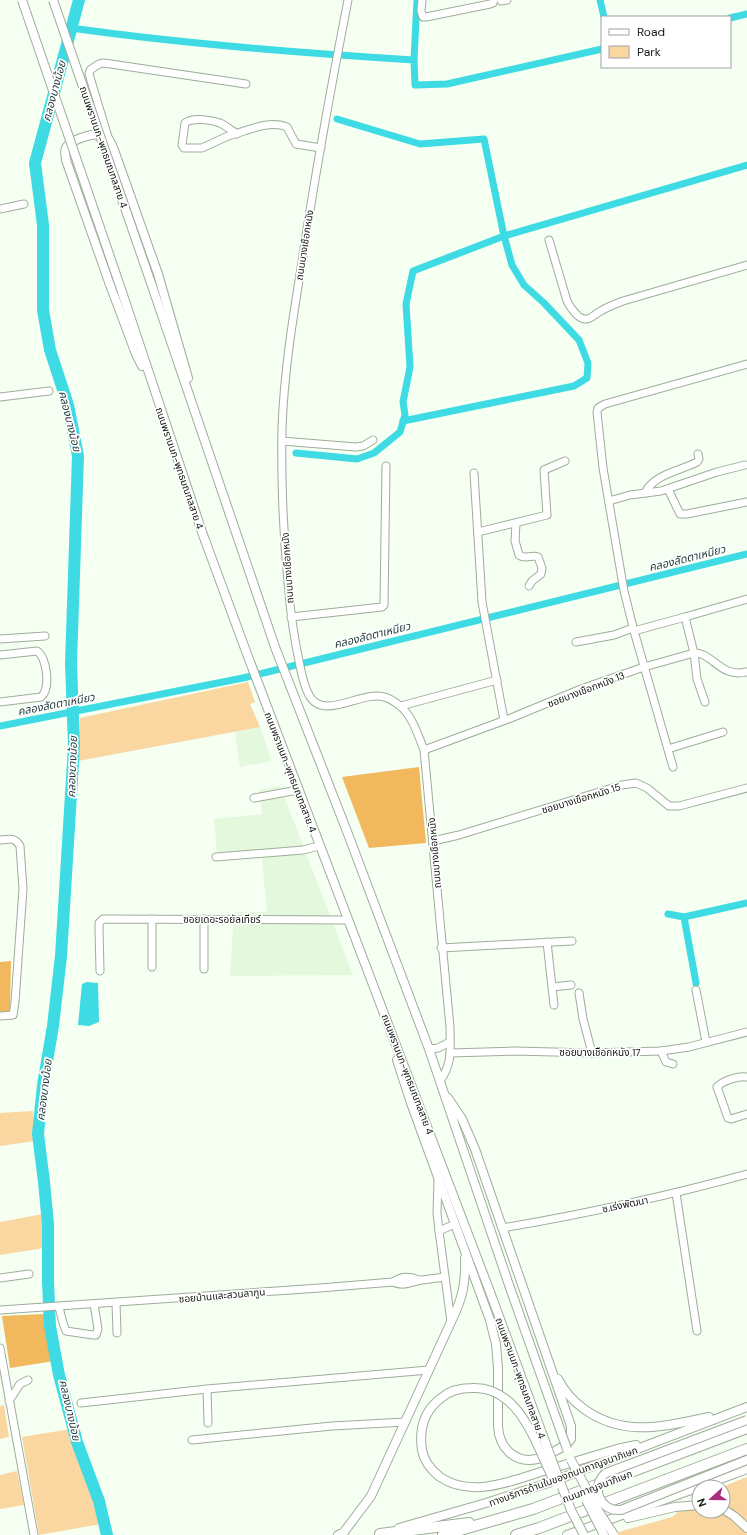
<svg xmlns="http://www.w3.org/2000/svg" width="747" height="1535" font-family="'DM Sans','Noto Sans Thai',sans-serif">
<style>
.built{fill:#e3f8dd}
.green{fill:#fad6a0}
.forest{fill:#f1b85e}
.water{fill:#3edbe4}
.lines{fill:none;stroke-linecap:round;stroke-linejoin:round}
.canal{stroke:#3edbe4;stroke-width:7}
.river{stroke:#3edbe4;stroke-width:12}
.minor-casing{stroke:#9ead9a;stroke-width:9}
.major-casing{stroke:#9ead9a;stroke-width:10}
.highway-casing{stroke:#9ead9a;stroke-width:12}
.minor{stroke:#fff;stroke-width:7}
.major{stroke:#fff;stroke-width:8}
.highway{stroke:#fff;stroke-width:10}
.major-bridge-casing{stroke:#9ead9a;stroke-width:10;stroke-linecap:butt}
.major-bridge{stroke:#fff;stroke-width:8}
.labels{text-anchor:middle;stroke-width:3.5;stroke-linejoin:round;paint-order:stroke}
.street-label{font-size:10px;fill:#131811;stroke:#fff}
.water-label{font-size:11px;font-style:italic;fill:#233c3e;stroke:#fff}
</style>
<rect width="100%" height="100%" fill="#f5fff2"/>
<!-- built -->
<g class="built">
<path d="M260,727L272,761L240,767L235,732Z"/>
<path d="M280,786L353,975L230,976L234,912H267L261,850L217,852L214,819L262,814L259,790Z"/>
</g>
<!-- green -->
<g class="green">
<path d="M248,682L255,702L250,704L260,727L78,761L80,718Z"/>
<path d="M33,1111L35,1141L0,1146V1113Z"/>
<path d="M43,1214L44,1248L0,1255V1222Z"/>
<path d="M4,1405L9,1437L0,1439V1406Z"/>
<path d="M71,1429L97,1503L101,1524L39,1535L22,1437Z"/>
<path d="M17,1471L24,1505L0,1509V1475Z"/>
<path d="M747,1477V1535H608L672,1517L695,1498L699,1496V1511H723V1487H722Z"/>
</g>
<!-- forest -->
<g class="forest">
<path d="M419,767L426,843L369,848L342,777Z"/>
<path d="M11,961L10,1011L0,1013V962Z"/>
<path d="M44,1314L49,1344L54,1361L10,1368L2,1316Z"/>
</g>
<!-- water -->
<path class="water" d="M87,982L98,983L99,1022L89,1026L78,1025L82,984Z"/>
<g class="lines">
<!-- canal -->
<g class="canal">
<path d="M600,0L604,17"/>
<path d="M730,18L747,14"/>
<path d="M71,28C185,44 299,53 414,60L415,85L447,84L602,49"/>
<path d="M414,60L417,0"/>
<path d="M337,119L420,144L484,139L504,236L512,265L524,285L544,303L579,340L588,363L587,378L574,386L403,421"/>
<path d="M296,453L357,459L374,453L400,432L405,415L403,402L410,367L406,304L413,271L504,236L747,165"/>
<path d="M0,726L243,678L747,554"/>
<path d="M668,914L684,917L747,903"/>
<path d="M684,917L696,983"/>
</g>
<!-- river -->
<path class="river" d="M79,0L35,163L43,225V310L50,350L68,405L78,456L71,663L74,746L61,956L53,1026L43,1085L38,1134L44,1182L48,1224V1282L50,1326L59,1375L77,1442L99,1501L107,1535"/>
<defs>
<g id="minor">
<path d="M348,0C331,87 315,174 302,262C293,317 284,372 282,428C281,479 283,531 288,582C290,610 294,638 300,666C302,676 304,686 309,695C323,722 362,690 384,697C389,698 395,702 399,705C412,715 418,735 424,750L450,1027C450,1048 453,1063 440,1081"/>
<path d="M422,0L421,11L423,17H426L490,4L493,3L494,0"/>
<path d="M501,1L507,0"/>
<path d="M237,134C231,130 226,126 220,123C212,120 193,117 185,123L182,145L184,148H202L228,136C245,132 269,119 287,127L296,144L321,148"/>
<path d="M108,137L89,74L90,70L99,64L104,63L246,84"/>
<path d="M0,209L24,204"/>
<path d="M549,240L567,301C570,307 578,319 585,319C590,320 595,314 599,312C607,307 615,304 623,301L747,265"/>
<path d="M0,397L49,391"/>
<path d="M282,441L356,447L363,446L373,440"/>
<path d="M474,473L482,602L504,720"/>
<path d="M668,489L680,514H687L747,502"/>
<path d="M645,493C654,474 680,471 697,462L699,459L698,454"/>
<path d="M609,501L630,495L661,491L717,472L745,465"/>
<path d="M516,523L515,541L519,555C525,560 532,554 538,557L542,568L541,574L532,581L529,586"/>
<path d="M478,532L547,515L544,470L565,461"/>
<path d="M291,617L382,607L384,605L386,466"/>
<path d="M634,631L685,617"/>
<path d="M0,639L45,636"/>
<path d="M576,642L614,635L633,628"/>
<path d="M0,655L37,651C47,657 51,689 41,697L0,702"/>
<path d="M705,702L697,679L694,653L685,617L747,599"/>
<path d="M401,706L497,680"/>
<path d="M668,749L723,732"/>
<path d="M424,750L511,718L581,689L644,667L694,653C714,653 719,678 747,672"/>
<path d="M673,767L634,631L624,591L603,468L597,412L598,408L605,404L747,364"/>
<path d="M254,798L298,790"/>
<path d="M0,840C8,839 15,837 20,846L23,889L15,1002L13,1015L0,1016"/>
<path d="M433,841L459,835L622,785L636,783L647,788L669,806H679L747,788"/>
<path d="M216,857L303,850L319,846"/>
<path d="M152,919V967"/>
<path d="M547,942L554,1005"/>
<path d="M441,948L572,941"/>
<path d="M204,969V919"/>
<path d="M100,971L99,929V923L103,919L347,920"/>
<path d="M552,987L571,985"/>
<path d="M696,990L706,1042"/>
<path d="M579,993L583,1019L592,1053"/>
<path d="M429,1049L438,1048L450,1042"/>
<path d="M661,1051L666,1062L673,1064"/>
<path d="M450,1053L515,1051L592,1053L661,1051L689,1047L747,1032"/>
<path d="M747,1077C738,1076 724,1080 717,1087L728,1118L731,1119L747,1114"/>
<path d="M438,1180L437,1213L439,1231L451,1322"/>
<path d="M676,1193L697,1331"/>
<path d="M502,1228C584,1214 667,1196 747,1174"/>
<path d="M439,1231L455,1224"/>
<path d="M0,1278L29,1274"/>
<path d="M393,1282C401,1276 410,1276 419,1280"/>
<path d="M116,1303L117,1333"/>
<path d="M59,1307L63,1323L66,1331L93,1335H96L98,1329L94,1304"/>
<path d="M0,1310L320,1288L393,1282C405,1287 410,1282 422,1280C429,1279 437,1278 445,1277"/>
<path d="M0,1348L34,1535"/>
<path d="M207,1389L208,1423"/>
<path d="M9,1401L20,1384L28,1380"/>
<path d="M81,1403L207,1389L429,1370"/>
<path d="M192,1440L332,1426L405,1422"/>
</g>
<g id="major">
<path d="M151,283L275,647L348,834L429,1049L509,1285"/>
<path d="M122,292L202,532L247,654L490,1292"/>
<path d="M142,366L136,354L109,282L66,160C66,156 64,152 66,148C69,140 99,130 106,136C110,139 112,146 114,150L158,274L188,378"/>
<path d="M397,1060L411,1103L490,1320L496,1344L498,1368V1426C499,1447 514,1464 537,1459C542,1458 547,1455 551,1453C559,1449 566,1446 571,1439V1426L475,1149L462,1119L448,1098"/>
<path d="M558,1379C564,1391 573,1401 584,1409C624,1438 665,1426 709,1417"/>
<path d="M422,1450C424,1461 431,1470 440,1477C472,1499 514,1480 547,1470C570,1463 594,1456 617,1449L636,1445"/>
<path d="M699,1487L747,1469"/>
<path d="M723,1509L734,1516L747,1528"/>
<path d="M628,1518L675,1507L699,1505"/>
<path d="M399,1528L486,1503L551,1482L747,1407"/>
<path d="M338,1535L344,1532L371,1496L451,1322C462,1299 466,1285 465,1258"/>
<path d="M567,1535L699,1487"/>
</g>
<g id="highway">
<path d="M380,1534L469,1523"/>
<path d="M443,1535L533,1509L747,1428"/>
<path d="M516,1535L539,1528L747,1449"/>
</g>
</defs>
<!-- minor casing -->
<use href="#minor" class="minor-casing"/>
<!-- major casing -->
<use href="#major" class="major-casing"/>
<!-- highway casing -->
<use href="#highway" class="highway-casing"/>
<!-- minor -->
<use href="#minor" class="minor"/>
<!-- major -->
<use href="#major" class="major"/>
<!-- highway -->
<use href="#highway" class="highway"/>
<defs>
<g id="major-bridge">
<path d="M22,0L122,292"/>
<path d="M53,0L151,283"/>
<path d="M509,1285L567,1449"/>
<path d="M490,1292L557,1474L571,1510L584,1535"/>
<path d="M747,1420L606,1473C590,1486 599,1512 621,1510L747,1460"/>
<path d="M422,1450C419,1430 424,1411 441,1398C449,1391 461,1388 472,1388C522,1386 537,1449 556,1485"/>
<path d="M571,1460L599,1512L614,1535"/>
<path d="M586,1500L604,1535"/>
</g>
</defs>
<!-- major-bridge casing -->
<use href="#major-bridge" class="major-bridge-casing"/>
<!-- major-bridge -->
<use href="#major-bridge" class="major-bridge"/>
</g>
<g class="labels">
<!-- street labels -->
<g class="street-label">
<text transform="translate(104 147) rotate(71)" y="4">ถนนพรานนก-พุทธมณฑลสาย 4</text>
<text transform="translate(304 245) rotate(-81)" y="4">ถนนบางเชือกหนัง</text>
<text transform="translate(180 468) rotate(71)" y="4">ถนนพรานนก-พุทธมณฑลสาย 4</text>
<text transform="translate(287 568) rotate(-94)" y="4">ถนนบางเชือกหนัง</text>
<text transform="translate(586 689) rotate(-21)" y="4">ซอยบางเชือกหนัง 13</text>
<text transform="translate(291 772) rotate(69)" y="4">ถนนพรานนก-พุทธมณฑลสาย 4</text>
<text transform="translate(581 798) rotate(-17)" y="4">ซอยบางเชือกหนัง 15</text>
<text transform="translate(434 853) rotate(-95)" y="4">ถนนบางเชือกหนัง</text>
<text x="222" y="923">ซอยเดอะรอยัลเทียร์</text>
<text x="600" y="1056">ซอยบางเชือกหนัง 17</text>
<text transform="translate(408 1074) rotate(69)" y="4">ถนนพรานนก-พุทธมณฑลสาย 4</text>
<text transform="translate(625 1204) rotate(-12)" y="4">ซ.เร่งพัฒนา</text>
<text transform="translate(222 1295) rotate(-5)" y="4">ซอยบ้านและสวนลากูน</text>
<text transform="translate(521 1378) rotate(70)" y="4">ถนนพรานนก-พุทธมณฑลสาย 4</text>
<text transform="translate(563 1476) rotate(-20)" y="4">ทางบริการด้านในของถนนกาญจนาภิเษก</text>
<text transform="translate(597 1486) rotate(-21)" y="4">ถนนกาญจนาภิเษก</text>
</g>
<!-- water labels -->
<g class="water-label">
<text transform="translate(54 91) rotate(-75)" y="4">คลองบางน้อย</text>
<text transform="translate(70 421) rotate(76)" y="4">คลองบางน้อย</text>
<text transform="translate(687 558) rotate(-14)" y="4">คลองลัดตาเหนียว</text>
<text transform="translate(372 635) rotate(-14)" y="4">คลองลัดตาเหนียว</text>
<text transform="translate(56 704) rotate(-11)" y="4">คลองลัดตาเหนียว</text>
<text transform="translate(72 767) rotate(-88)" y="4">คลองบางน้อย</text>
<text transform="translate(44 1090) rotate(-83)" y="4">คลองบางน้อย</text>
<text transform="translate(70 1410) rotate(77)" y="4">คลองบางน้อย</text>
</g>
</g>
<!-- legend -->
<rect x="601" y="16" width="130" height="52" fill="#ffffff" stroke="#a1a3a0"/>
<rect x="609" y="29" width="20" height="6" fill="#ffffff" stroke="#a1a3a0"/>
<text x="637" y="36" font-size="12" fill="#131811">Road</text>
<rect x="609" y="46" width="20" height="12" fill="#fad6a0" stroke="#a1a3a0"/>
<text x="637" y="56" font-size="12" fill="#131811">Park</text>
<!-- north arrow -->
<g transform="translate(711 1499) rotate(249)"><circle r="19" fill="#ffffff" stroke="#a1a3a0"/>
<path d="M0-3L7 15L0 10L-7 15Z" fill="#aa2e80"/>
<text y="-6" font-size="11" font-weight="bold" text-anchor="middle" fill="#131811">N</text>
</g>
</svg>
